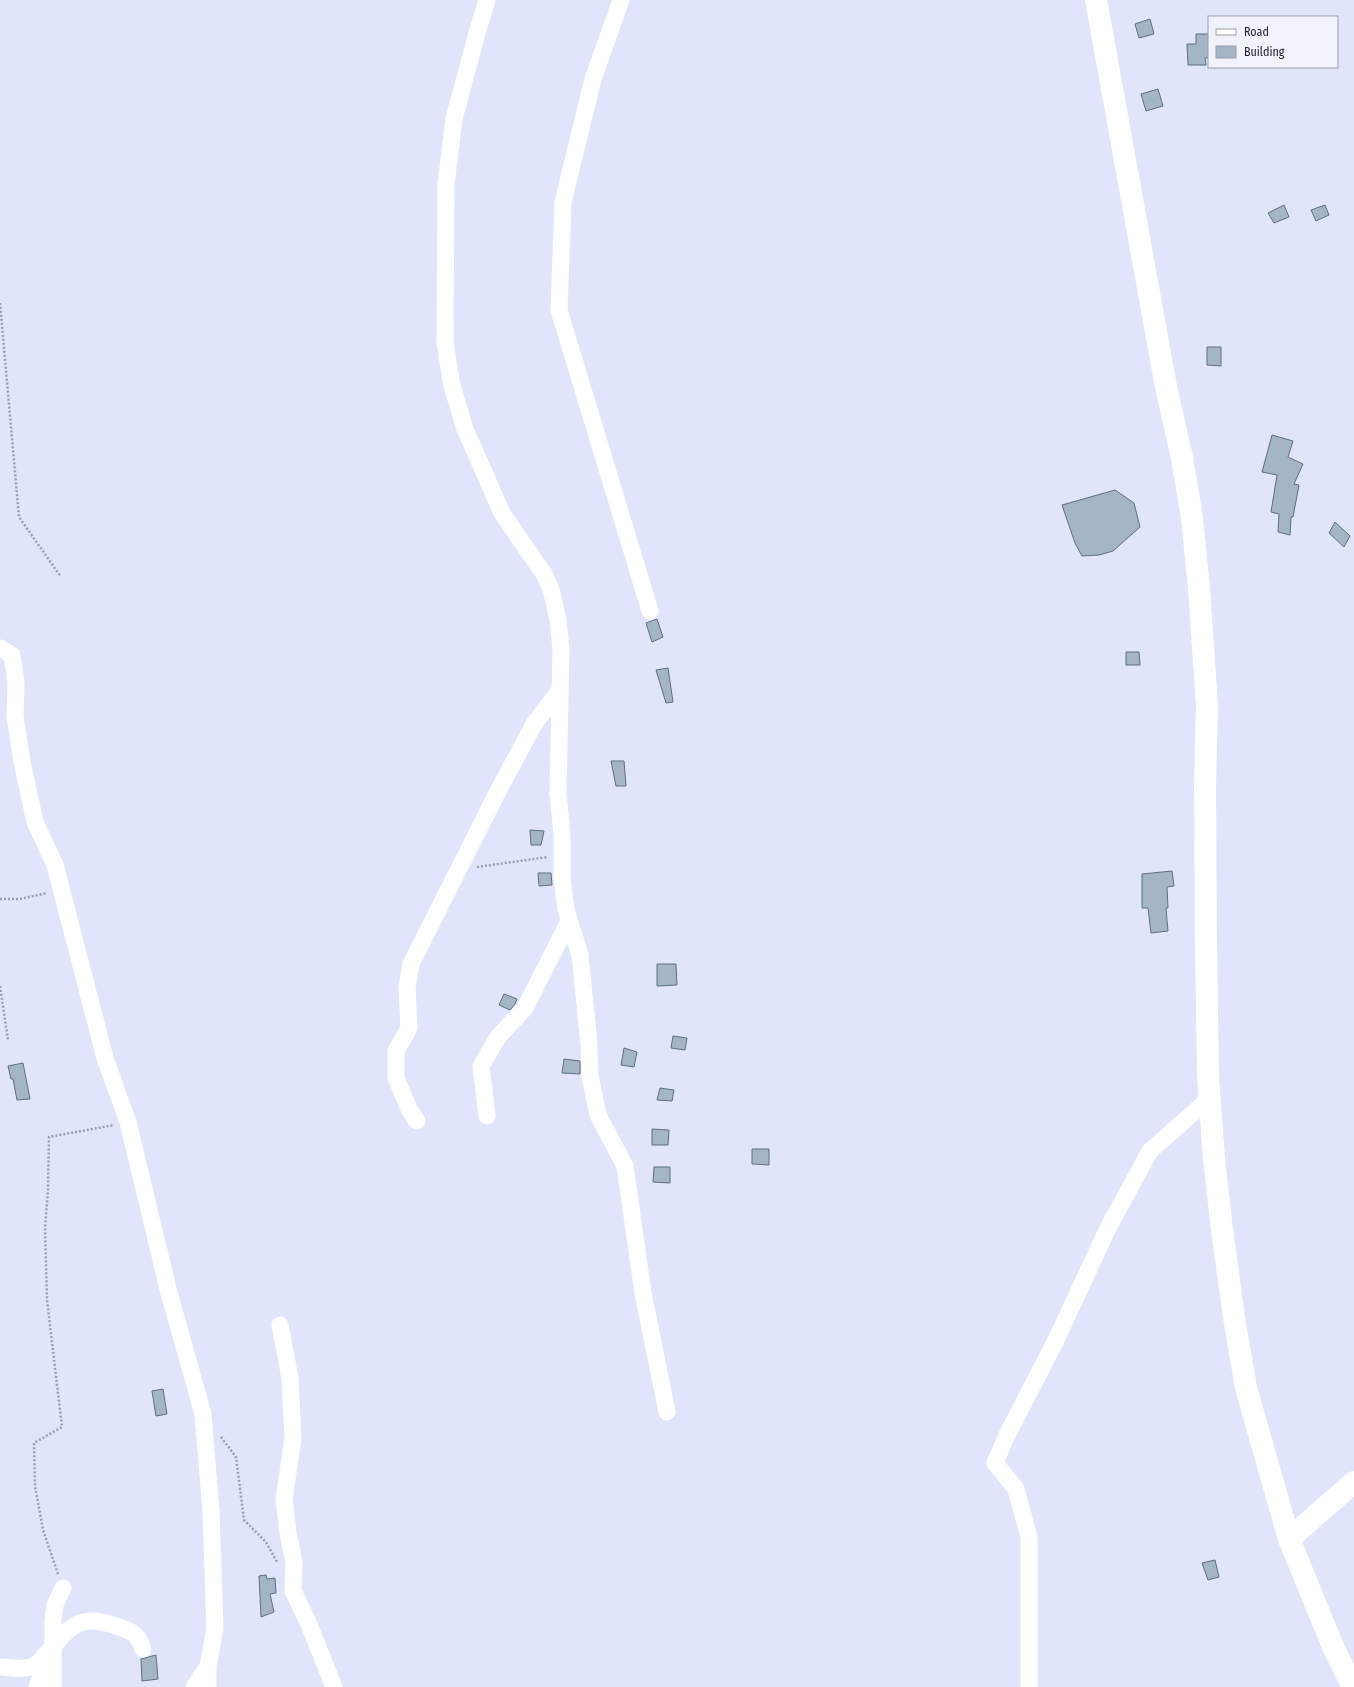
<svg xmlns="http://www.w3.org/2000/svg" width="1354" height="1687" font-family="'Fira Sans Condensed',sans-serif">
<style>
.building{fill:#a4b6c6;stroke:#5f6f7e}
.lines{fill:none;stroke-linecap:round;stroke-linejoin:round}
.path{stroke:#9a9dae;stroke-width:2.5;stroke-dasharray:2 2;stroke-linecap:butt}
.street{stroke:#fff;stroke-width:17}
.secondary{stroke:#fff;stroke-width:22}
</style>
<rect width="100%" height="100%" fill="#e0e5fb"/>
<!-- building -->
<g class="building">
<path d="M1150,19L1154,34L1139,38L1135,24Z"/>
<path d="M1196,34H1209V58H1205L1206,65H1188L1187,44H1196Z"/>
<path d="M1158,89L1163,106L1146,111L1141,94Z"/>
<path d="M1284,205L1289,217L1274,223L1268,213Z"/>
<path d="M1325,205L1329,215L1316,221L1311,210Z"/>
<path d="M1207,347H1221V366L1207,365Z"/>
<path d="M1272,435L1293,441L1288,457L1303,464L1294,484L1299,485L1293,517H1291L1290,535L1278,532L1279,514L1271,512L1277,475L1262,472Z"/>
<path d="M1115,490L1134,503L1140,527L1113,551L1099,555L1082,556L1075,543L1062,505Z"/>
<path d="M1335,522L1350,536L1344,547L1329,533Z"/>
<path d="M657,619L663,637L652,642L646,623Z"/>
<path d="M1126,652H1139L1140,665H1126Z"/>
<path d="M668,668L673,702L666,703L656,670Z"/>
<path d="M611,761H624L626,786H616Z"/>
<path d="M530,830L544,831L541,845H531Z"/>
<path d="M1172,871L1174,886L1167,887L1168,908H1166L1168,931L1151,933L1148,908H1142V874Z"/>
<path d="M538,873H551L552,885L539,886Z"/>
<path d="M657,964H676L677,985L657,986Z"/>
<path d="M504,994L517,999L515,1004L510,1010L499,1005Z"/>
<path d="M673,1036L687,1038L685,1050L671,1048Z"/>
<path d="M624,1048L637,1052L634,1067L621,1065Z"/>
<path d="M564,1059L580,1061V1074L562,1073Z"/>
<path d="M23,1063L30,1099L17,1100L13,1079H11L8,1066Z"/>
<path d="M660,1088L674,1090L672,1101L657,1100Z"/>
<path d="M652,1129L669,1130L668,1145H652Z"/>
<path d="M752,1149H769V1165L752,1164Z"/>
<path d="M654,1167H670V1183L653,1182Z"/>
<path d="M163,1389L167,1414L156,1416L152,1391Z"/>
<path d="M1215,1560L1219,1577L1208,1580L1202,1563Z"/>
<path d="M266,1575L267,1579L275,1578L276,1593L270,1594L274,1612L261,1617L259,1576Z"/>
<path d="M156,1655L158,1679L142,1681L141,1659Z"/>
</g>
<g class="lines">
<!-- path -->
<g class="path">
<path d="M0,303L19,517L61,577"/>
<path d="M477,867L548,857"/>
<path d="M0,899H20L47,893"/>
<path d="M0,986L8,1040"/>
<path d="M221,1437L236,1457L244,1520L266,1542L277,1562"/>
<path d="M58,1574L43,1530L35,1486L34,1443L62,1427L47,1300L45,1228L48,1190L49,1137L114,1125"/>
</g>
<!-- street -->
<g class="street">
<path d="M487,0L477,33L454,119L446,184L445,343L452,386L465,429L502,513L544,574L551,589L558,620L561,649L558,793L562,835V878L566,910L580,955L589,1044L590,1076L598,1115L625,1166L643,1293L667,1412"/>
<path d="M621,0L593,79L563,202L559,310L650,611"/>
<path d="M0,648L12,655L16,683L15,716L22,762L35,822L55,865L105,1058L128,1122L168,1289L203,1414L211,1511L215,1629L208,1666V1687"/>
<path d="M487,1116L481,1066L498,1037L525,1008L569,921"/>
<path d="M417,1121L409,1109L396,1078V1051L409,1028L407,988L411,964L496,795L534,724L560,690"/>
<path d="M280,1325L290,1378L293,1439L284,1499L288,1533L294,1562L293,1591L308,1622L334,1687"/>
<path d="M0,1667C11,1667 23,1671 33,1666C38,1664 43,1658 47,1653C70,1628 78,1612 116,1626C131,1631 138,1633 143,1649"/>
<path d="M37,1687L49,1656"/>
<path d="M53,1687V1621L55,1605L63,1588"/>
<path d="M194,1687L208,1666"/>
<path d="M1029,1687V1537L1016,1489L995,1463L1006,1437L1056,1340L1108,1228L1150,1151L1210,1098"/>
</g>
<!-- secondary -->
<g class="secondary">
<path d="M1096,0L1166,387L1182,458L1192,518L1199,589L1207,705L1205,787L1206,941L1208,1076L1214,1159L1222,1230L1234,1317L1246,1388L1289,1539"/>
<path d="M1353,1687L1334,1649L1289,1539L1354,1482"/>
</g>
</g>
<!-- legend -->
<rect x="1208" y="16" width="130" height="52" fill="#f1f3fc" stroke="#9d9ea7"/>
<rect x="1216" y="29" width="20" height="6" fill="#ffffff" stroke="#9d9ea7"/>
<text x="1244" y="36" font-size="12" fill="#1e1f27">Road</text>
<rect x="1216" y="46" width="20" height="12" fill="#a4b6c6" stroke="#9d9ea7"/>
<text x="1244" y="56" font-size="12" fill="#1e1f27">Building</text>
</svg>
